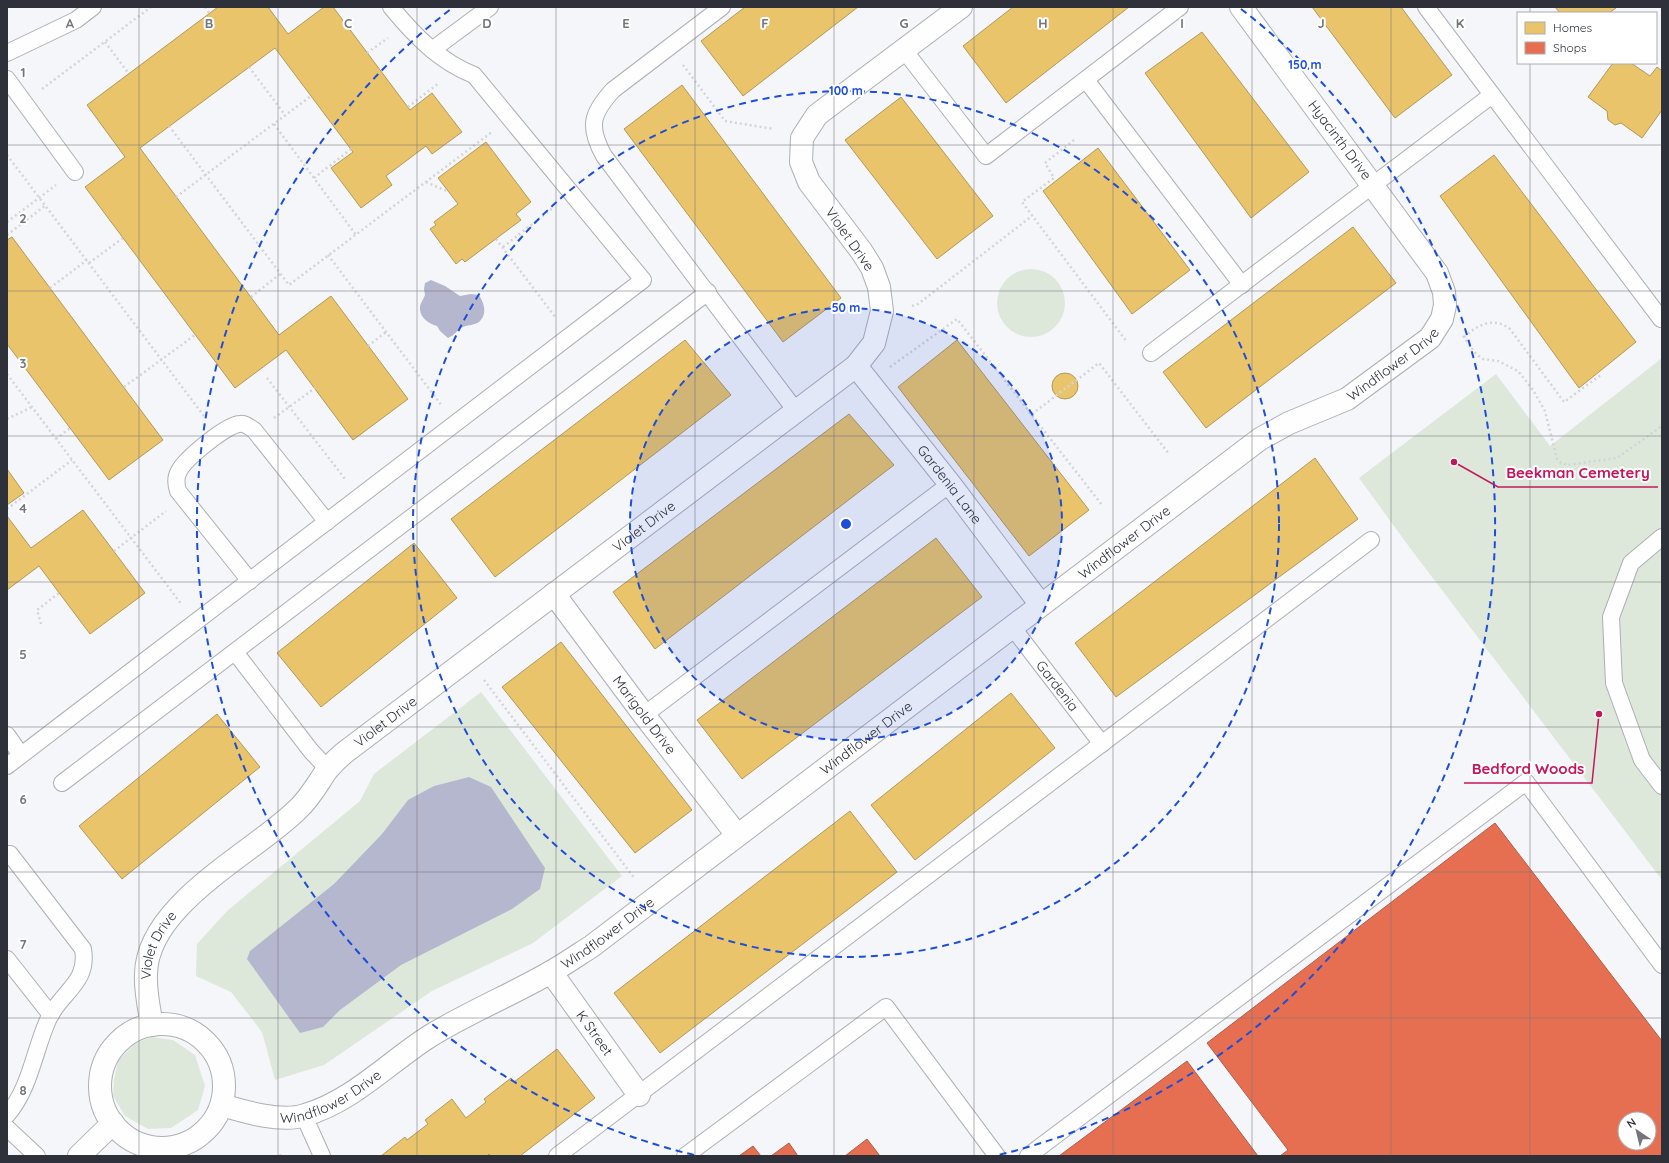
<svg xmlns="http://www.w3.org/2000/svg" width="1669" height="1163" font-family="Quicksand,sans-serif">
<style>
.green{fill:#dde8da}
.water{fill:#b5b7ce}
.homes{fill:#e9c46a;stroke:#b1985c}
.shops{fill:#e76f51;stroke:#b05c4a;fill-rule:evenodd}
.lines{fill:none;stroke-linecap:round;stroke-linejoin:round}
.lane-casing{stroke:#aeafb5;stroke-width:18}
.street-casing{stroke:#aeafb5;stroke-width:24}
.path{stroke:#d3d4d7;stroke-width:2.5;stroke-dasharray:2 3;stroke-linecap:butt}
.lane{stroke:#fefefe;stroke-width:16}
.street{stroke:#fefefe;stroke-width:22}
.grid{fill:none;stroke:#74757d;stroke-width:1;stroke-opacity:0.55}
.ring{fill:none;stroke:#1d4ed8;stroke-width:2;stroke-dasharray:7 5}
.labels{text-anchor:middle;stroke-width:4;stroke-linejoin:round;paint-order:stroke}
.street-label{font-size:14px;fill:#2e303a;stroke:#fff}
.grid-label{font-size:13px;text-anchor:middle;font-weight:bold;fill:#74757d;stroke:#fff;stroke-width:4;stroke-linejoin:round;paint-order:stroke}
.centre{fill:#1d4ed8;stroke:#fff;stroke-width:2}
.ring-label{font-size:12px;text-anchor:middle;font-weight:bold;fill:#1d4ed8;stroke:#fff;stroke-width:4;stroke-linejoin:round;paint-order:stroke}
.leader{fill:none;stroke:#c2185b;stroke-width:1.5}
.callout-dot{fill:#c2185b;stroke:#fff;stroke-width:1.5}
.callout-label{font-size:15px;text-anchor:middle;font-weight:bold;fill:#c2185b;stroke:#fff;stroke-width:4;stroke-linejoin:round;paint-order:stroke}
</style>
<rect width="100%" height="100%" fill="#f5f6f9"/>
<!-- green -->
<g class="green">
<circle cx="1031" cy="303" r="34"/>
<path d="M1662,358V880L1410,548L1359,478L1496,374L1550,446Z"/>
<path d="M481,692L622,876L533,943L432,991L324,1065L275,1080L262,1032L231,992L196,976L197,944L227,911L360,801L374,774Z"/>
<path d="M151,1037L173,1040L195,1055L205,1086L198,1110L171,1128L148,1129L125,1116L113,1096L114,1080L118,1061L134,1044Z"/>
</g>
<!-- water -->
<g class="water">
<path d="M431,280L445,286L460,296L471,294L479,295C484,303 488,314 479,322C475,325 468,325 463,327C457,330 455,335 448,338L440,331L437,326C429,324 419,317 420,307C420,304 424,298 425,295L424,289L425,283Z"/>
<path d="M469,777L491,787L545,868L540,889L512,909L401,965L340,1010L323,1027L300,1033L247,959L250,951L334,884L382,834L408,800L434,786Z"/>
</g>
<!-- homes -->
<g class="homes">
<path d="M218,7H268L288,34L324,7H333L410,110L432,93L462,132L432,154L426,146L386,176L392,185L361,208L331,168L353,152L275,48L140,148L279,335L331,296L408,399L353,440L286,350L235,388L85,187L125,157L87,105Z"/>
<path d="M745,7H858L743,96L701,41Z"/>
<path d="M1013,7H1129L1006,103L963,46Z"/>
<path d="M1312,7H1401L1452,75L1395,118Z"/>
<path d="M1555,7H1615L1616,8L1609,13H1560Z"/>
<path d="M1202,32L1309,172L1251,218L1145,73Z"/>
<path d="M1613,63H1631L1650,76L1657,67L1662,71V110L1642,138L1621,123L1615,125L1608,120L1607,111L1588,97Z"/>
<path d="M682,85L841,298L783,342L624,129Z"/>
<path d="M901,97L993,216L937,259L845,140Z"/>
<path d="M486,142L531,202L516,214L521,220L465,262L462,259L456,264L430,229L436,225L434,222L458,204L438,178Z"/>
<path d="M1098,148L1190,270L1132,314L1043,191Z"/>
<path d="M1494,155L1636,342L1579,388L1440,196Z"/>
<path d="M1353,227L1396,283L1206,428L1163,372Z"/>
<path d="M12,237L163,440L109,480L7,344V240Z"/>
<path d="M685,340L731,395L495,577L451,519Z"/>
<path d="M957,340L1089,510L1029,556L898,387Z"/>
<circle cx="1065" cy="386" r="13"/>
<path d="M849,414L894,465L655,649L613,592Z"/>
<path d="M1315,458L1358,519L1116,697L1075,643Z"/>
<path d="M7,469L24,493L7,505Z"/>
<path d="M83,510L145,593L90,634L39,566L7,590V516L31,548Z"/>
<path d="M936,538L982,597L742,779L697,720Z"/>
<path d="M414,543L457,598L321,707L277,653Z"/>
<path d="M561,642L692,810L635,853L502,687Z"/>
<path d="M1011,693L1055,748L915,860L871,805Z"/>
<path d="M217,714L260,767L122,879L79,826Z"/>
<path d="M850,811L897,872L660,1053L614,993Z"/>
<path d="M557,1049L595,1098L520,1156H491L489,1154L487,1156H381L405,1137L407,1140L428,1124L425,1120L452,1099L466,1118L486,1102L484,1099L511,1078L514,1082Z"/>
</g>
<!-- shops -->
<g class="shops">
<path d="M1495,823L1662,1041V1156H1280L1288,1150L1207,1043ZM1625,1119H1649V1143H1625Z"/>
<path d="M1187,1061L1258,1156H1059Z"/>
<path d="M867,1139L880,1156H845Z"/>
<path d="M789,1143L798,1156H771Z"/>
<path d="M753,1146L761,1156H739Z"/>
</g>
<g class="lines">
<defs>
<g id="lane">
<path d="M722,7L613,90C591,114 588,127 604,156L796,411"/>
<path d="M1426,7L1661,319"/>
<path d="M432,50L490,7"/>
<path d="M904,50L986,156L1180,7"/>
<path d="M7,53L76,20L93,7"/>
<path d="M7,79L75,172"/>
<path d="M1086,80L1242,285"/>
<path d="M1151,353L1492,95"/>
<path d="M1662,537L1631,563L1611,617L1614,683L1642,760L1662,786"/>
<path d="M250,581L178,491C176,484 175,478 179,471C185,459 227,424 240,424C245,423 249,427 254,430L327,522"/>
<path id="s1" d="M1013,628L1102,744"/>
<path d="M235,652L311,751L328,769"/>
<path d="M644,715L950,484"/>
<path d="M7,735L21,755"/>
<path d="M7,766L643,280L474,75C440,62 414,35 391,7"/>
<path d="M62,783L708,292"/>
<path d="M7,854H10L83,949C89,984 60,992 48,1020C34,1051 30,1089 7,1115"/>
<path d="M7,959L51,1015"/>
<path d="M304,1116L322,1156"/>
<path d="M7,1128L37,1156"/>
<path d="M557,1156L1371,540"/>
<path d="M685,1156L886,1007L997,1156"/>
<path d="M1028,1156L1526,782L1662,965"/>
</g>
<g id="street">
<path id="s2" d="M856,366L950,484L1041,605"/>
<path id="s3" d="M554,594L644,715L737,835"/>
<path id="s4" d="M551,972L639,1095"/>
<circle cx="162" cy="1086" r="62"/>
<path id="s5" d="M152,1025C149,1008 145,991 146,974C147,904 254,853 298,809C310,798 318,783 327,770C332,764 338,758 344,753L856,366L874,343L882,311L879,287L872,268L862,252L809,182L801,162L802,138L817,115L961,7"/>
<path id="s6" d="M222,1105C245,1112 282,1123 305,1115C353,1101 389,1062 430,1036C469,1012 511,995 551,972C565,964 578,955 592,946L1260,439L1289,423L1347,399L1430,338L1442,319L1445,305L1444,292L1437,273L1241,7"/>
<path d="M79,1156L113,1123"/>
</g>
</defs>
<!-- lane casing -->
<use href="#lane" class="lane-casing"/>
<!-- street casing -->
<use href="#street" class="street-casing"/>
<!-- path -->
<g class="path">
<path d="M205,7L210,14"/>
<path d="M105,42L129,74"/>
<path d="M367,53L388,38"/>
<path d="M683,65L725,121L774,129"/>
<path d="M249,67L285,115"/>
<path d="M42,89L151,7"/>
<path d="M408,107L439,83"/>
<path d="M274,124L356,235"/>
<path d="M169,126L289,285L492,132"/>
<path d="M1074,140L1045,163L1054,178L1022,202L1127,342"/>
<path d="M7,155L204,416"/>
<path d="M314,178L351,149"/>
<path d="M426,182L449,192"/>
<path d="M176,197L311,96"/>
<path d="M7,222L56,185"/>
<path d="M7,235L46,205"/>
<path d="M496,239L556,318"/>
<path d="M503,247L554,207"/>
<path d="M328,255L442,406"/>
<path d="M89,263L123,238"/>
<path d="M50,288L87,260"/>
<path d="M251,297L280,274"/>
<path d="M912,306L918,304L1032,216"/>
<path d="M1463,336L1476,354L1483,359L1498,361L1518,371L1533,390L1545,411L1557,459L1561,463L1568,465L1617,458L1662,426"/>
<path d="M1464,337C1478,325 1493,316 1510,329L1564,402L1602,374"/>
<path d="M368,346L386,332"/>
<path d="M890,367L957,319L1102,505"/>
<path d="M7,374L182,605"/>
<path d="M267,378L345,479"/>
<path d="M124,387L195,335"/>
<path d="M1032,414L1099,363L1169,454"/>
<path d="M274,418L315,388"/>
<path d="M7,419L32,407"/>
<path d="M56,439L70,428"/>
<path d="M7,509L72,460"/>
<path d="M114,551L166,511"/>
<path d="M41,624L37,610L59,593"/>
<path d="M484,680L635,879"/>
<path d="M280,1156L282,1152"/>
</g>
<!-- lane -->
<use href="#lane" class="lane"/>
<!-- street -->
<use href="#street" class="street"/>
</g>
<!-- grid -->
<path class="grid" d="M139,7V1156M278,7V1156M417,7V1156M556,7V1156M695,7V1156M834,7V1156M974,7V1156M1113,7V1156M1252,7V1156M1391,7V1156M1530,7V13M1530,63V1156M7,145H1662M7,291H1662M7,436H1662M7,582H1662M7,727H1662M7,872H1662M7,1018H1662"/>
<!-- distance rings -->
<circle cx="846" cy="524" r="216" fill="#1d4ed8" fill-opacity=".12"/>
<g class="ring">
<circle cx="846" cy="524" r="216"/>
<circle cx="846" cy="524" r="433"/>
<path d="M694 1155A649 649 0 0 1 451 9M1241 9A649 649 0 0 1 998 1155"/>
</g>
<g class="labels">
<!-- street labels -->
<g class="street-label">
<text transform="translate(1340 140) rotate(53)" y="5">Hyacinth Drive</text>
<text transform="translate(850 239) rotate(55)" y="5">Violet Drive</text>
<text dy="5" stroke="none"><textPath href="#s6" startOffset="1411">Windflower Drive</textPath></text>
<text dy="5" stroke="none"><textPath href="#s2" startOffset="151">Gardenia Lane</textPath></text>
<text dy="5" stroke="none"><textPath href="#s5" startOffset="731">Violet Drive</textPath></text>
<text dy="5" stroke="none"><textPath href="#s6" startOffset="1087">Windflower Drive</textPath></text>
<text dy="5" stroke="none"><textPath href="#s1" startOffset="73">Gardenia</textPath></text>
<text dy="5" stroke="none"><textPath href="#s3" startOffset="151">Marigold Drive</textPath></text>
<text dy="5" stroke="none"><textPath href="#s5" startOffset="407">Violet Drive</textPath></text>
<text dy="5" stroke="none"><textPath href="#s6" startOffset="763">Windflower Drive</textPath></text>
<text dy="5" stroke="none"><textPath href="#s6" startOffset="439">Windflower Drive</textPath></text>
<text dy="5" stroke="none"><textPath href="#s5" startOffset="83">Violet Drive</textPath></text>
<text dy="5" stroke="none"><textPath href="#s4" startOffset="75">K Street</textPath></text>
<text dy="5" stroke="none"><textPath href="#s6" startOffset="115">Windflower Drive</textPath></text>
</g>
</g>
<g class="grid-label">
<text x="70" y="28">A</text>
<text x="209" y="28">B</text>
<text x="348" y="28">C</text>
<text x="487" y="28">D</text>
<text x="626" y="28">E</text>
<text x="765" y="28">F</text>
<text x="904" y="28">G</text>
<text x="1043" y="28">H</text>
<text x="1182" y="28">I</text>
<text x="1321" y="28">J</text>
<text x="1460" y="28">K</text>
<text x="23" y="77">1</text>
<text x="23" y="223">2</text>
<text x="23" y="368">3</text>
<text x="23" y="513">4</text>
<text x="23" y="659">5</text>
<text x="23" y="804">6</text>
<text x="23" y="949">7</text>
<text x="23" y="1095">8</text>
</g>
<circle cx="846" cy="524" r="6" class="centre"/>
<g class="ring-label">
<text x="1305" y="69">150 m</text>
<text x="846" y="95">100 m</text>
<text x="846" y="312">50 m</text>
</g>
<!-- callouts -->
<path class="leader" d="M1454 462L1498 487H1658M1599 714L1592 783H1464"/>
<g class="callout-dot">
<circle cx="1454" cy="462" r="4"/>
<circle cx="1599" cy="714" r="4"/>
</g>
<g class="callout-label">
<text x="1578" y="478">Beekman Cemetery</text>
<text x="1528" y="774">Bedford Woods</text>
</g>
<!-- border -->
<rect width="1669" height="1163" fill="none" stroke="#2e303a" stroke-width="16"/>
<!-- legend -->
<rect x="1517" y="12" width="140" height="52" fill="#ffffff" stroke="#abacb0"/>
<rect x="1525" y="22" width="20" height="12" fill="#e9c46a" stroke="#abacb0"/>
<text x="1553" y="32" font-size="12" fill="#2e303a">Homes</text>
<rect x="1525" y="42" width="20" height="12" fill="#e76f51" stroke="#abacb0"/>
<text x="1553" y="52" font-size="12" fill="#2e303a">Shops</text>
<!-- north arrow -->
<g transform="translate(1637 1131) rotate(325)"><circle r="19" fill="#ffffff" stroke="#abacb0"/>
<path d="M0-3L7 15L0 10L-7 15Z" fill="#74757d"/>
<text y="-6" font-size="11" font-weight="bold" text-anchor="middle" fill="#2e303a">N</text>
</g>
</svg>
